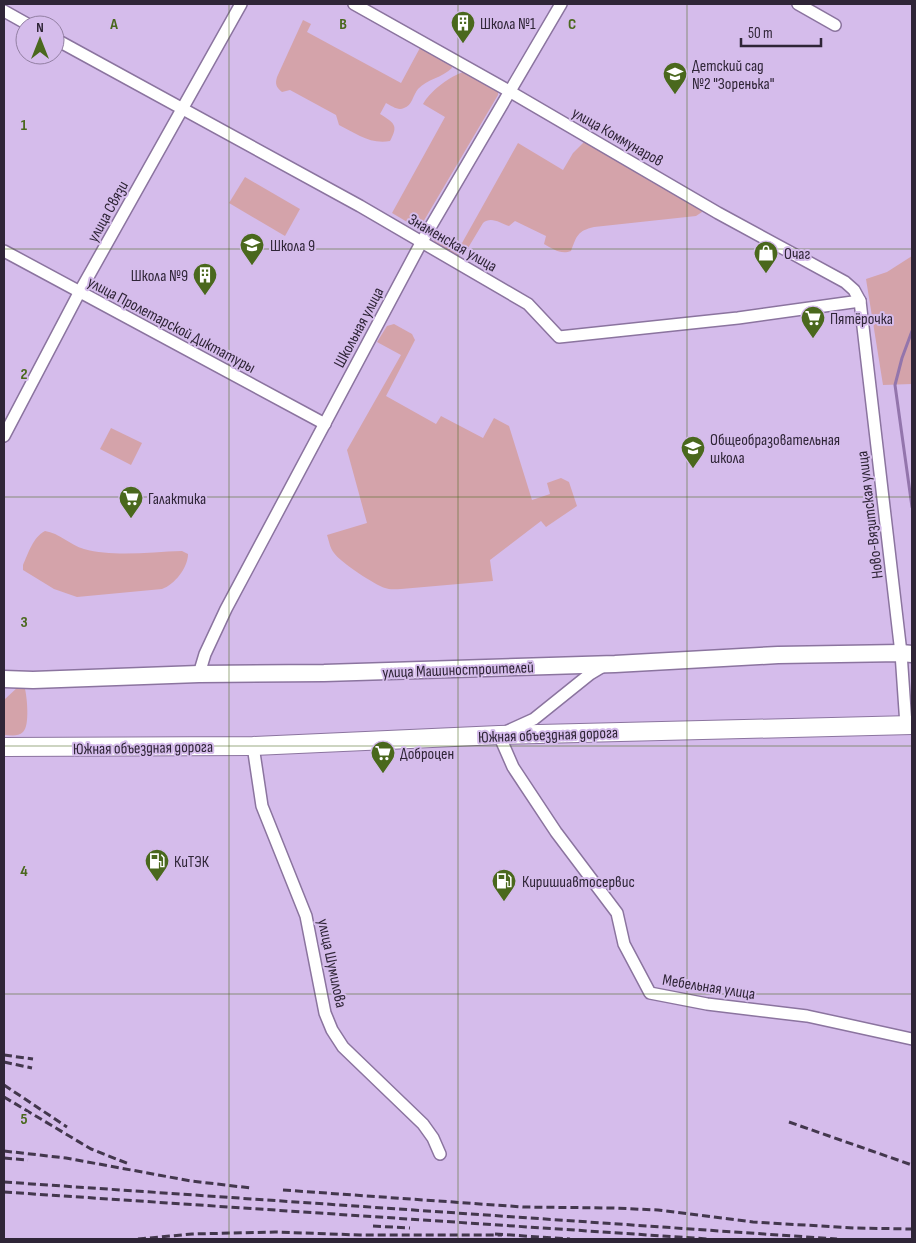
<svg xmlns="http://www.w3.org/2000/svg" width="916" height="1243" font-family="'Sofia Sans Condensed',sans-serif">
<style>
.green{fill:#d4a3aa}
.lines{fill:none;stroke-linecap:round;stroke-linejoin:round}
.stream{stroke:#9375ac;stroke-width:3}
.street-casing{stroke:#8b749f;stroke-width:14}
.secondary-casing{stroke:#8b749f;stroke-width:19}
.primary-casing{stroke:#8b749f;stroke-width:20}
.street{stroke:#fff;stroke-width:11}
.secondary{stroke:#fff;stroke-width:16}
.primary{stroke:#fff;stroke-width:18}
.rail{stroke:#43374d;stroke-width:3;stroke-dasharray:8 4;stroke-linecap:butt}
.grid{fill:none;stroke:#4a681d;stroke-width:1;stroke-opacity:0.55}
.labels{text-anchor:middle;stroke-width:4;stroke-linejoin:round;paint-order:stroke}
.poi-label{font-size:16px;fill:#2f2537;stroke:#d5bceb;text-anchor:start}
.street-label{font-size:16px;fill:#2f2537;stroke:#d5bceb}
.grid-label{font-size:16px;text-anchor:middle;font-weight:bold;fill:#4a681d;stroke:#d5bceb;stroke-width:4;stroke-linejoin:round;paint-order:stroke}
</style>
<rect width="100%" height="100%" fill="#d5bceb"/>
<!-- green -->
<g class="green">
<path d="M303,20L311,24L307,32L401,83L421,46L451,64L452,68C442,78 427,79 418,89C413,95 412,106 404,108C398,111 392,106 386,103L380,114C394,123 399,125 390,141C371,145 355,133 339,125L336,115L290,90L282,92C276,87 275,84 277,77Z"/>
<path d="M466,71L498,89V95L419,229L392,213L445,117L423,104C431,90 450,76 466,71Z"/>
<path d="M584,142L701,207L702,212L696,216L594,227C577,231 577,236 571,251C561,255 553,249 544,244L546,236L515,221L509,226C500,223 491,216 483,223L465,253C456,259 443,247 435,242L433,239L437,229L462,243L518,143L563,170L573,153Z"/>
<path d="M245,177L300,209L285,236L229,203Z"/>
<path d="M912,256V384L883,385L866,279L887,272Z"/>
<path d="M394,324L412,334L415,340L386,396L436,424L441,416L483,438L494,418L509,426L532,500L550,494L547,483L561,478L569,482L577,506L546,527L541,521L490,560L493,581L401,589C396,589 390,590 385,588C375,585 340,562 334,553C330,548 329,541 327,535L367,523L347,450L401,355L377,342L387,326Z"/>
<path d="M111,428L142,443L131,465L100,449Z"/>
<path d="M45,531C59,533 70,545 84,549C113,557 151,552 182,551L188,554C188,568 174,585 162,589L77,597L54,589L23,570V565C28,554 33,537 45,531Z"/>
<path d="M19,686L25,689C27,697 30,726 23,732C18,737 10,735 4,735V700Z"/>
</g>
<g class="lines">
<!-- stream -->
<path class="stream" d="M912,331L902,358L895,385L912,507"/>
<defs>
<g id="street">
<path d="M354,4L509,91L718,213L845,282L854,290L860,301L901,653L906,725"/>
<path d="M798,4L835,25"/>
<path d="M4,11L29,25"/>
<path d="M55,39L360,206L528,304L559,337L738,318L860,301"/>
<path d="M4,251L325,424"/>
<path d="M4,436L79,293L241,4"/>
<path d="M605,665L590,674L534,719L499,735L513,767L556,832L617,913L624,944L650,993L707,1004L807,1016L912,1039"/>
<path d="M199,674L205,654L226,609L421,243L561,4"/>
<path d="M253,746L262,806L306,916L325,1013L332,1030L343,1047L423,1124L433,1138L440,1154"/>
</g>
<path id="secondary" d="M4,679L33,680L199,674L324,673L615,664L778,655L901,653L912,654"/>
<path id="primary" d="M4,747L253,746L499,735L912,725"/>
</defs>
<!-- street casing -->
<use href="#street" class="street-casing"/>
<!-- secondary casing -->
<use href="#secondary" class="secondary-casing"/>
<!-- primary casing -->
<use href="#primary" class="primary-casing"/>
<!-- street -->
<use href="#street" class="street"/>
<!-- secondary -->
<use href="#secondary" class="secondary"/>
<!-- primary -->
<use href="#primary" class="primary"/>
<!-- rail -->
<g class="rail">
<path d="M4,1055L33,1059"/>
<path d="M4,1062L32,1068"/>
<path d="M4,1085L67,1127"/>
<path d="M4,1097L91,1149L129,1164"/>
<path d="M789,1122L912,1165"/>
<path d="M4,1151L66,1158L191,1181L251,1188"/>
<path d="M4,1158L28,1160"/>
<path d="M4,1182L837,1239"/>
<path d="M283,1190L523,1207L613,1208L658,1210L753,1222L854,1228L912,1229"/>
<path d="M4,1192L708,1239"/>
<path d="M373,1226L410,1228"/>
<path d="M495,1234L570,1239"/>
<path d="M138,1239L192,1234L275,1232L360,1235H502"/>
</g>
</g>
<!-- grid -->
<path class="grid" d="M229,4V1239M458,4V1239M687,4V1239M4,249H912M4,497H912M4,746H912M4,994H912"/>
<!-- icons -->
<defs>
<symbol id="building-pin" viewBox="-11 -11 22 30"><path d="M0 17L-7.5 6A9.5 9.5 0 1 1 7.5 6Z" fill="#4a681d" stroke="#d5bceb"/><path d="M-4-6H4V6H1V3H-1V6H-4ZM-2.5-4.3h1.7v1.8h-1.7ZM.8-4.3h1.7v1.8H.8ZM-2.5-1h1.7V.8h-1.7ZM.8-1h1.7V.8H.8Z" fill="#fff"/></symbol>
<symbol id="school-pin" viewBox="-11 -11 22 30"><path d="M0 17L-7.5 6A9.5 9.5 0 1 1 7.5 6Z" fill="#4a681d" stroke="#d5bceb"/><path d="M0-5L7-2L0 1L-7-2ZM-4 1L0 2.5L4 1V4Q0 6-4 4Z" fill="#fff"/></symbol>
<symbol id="shop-pin" viewBox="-11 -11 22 30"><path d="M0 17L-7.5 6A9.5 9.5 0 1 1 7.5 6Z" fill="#4a681d" stroke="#d5bceb"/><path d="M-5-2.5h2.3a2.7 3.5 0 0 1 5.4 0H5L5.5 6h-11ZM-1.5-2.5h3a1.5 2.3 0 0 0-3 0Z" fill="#fff"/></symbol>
<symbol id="supermarket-pin" viewBox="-11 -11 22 30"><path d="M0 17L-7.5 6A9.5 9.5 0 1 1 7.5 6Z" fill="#4a681d" stroke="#d5bceb"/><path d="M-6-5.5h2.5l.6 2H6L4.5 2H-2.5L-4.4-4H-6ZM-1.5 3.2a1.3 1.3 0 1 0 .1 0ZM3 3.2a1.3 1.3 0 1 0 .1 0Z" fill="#fff"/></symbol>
<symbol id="fuel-pin" viewBox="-11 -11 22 30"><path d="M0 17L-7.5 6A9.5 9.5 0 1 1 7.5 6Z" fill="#4a681d" stroke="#d5bceb"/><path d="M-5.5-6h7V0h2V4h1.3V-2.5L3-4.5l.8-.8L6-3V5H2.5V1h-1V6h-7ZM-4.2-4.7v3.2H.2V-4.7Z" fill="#fff"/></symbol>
</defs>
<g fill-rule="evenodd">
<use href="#building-pin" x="449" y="9" width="28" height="38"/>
<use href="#school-pin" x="661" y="60" width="28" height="38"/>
<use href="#school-pin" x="238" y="231" width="28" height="38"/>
<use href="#shop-pin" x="752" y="239" width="28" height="38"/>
<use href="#building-pin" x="191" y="261" width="28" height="38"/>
<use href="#supermarket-pin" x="799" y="304" width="28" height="38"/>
<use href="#school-pin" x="679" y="434" width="28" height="38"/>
<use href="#supermarket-pin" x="117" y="484" width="28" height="38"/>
<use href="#supermarket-pin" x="369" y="739" width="28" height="38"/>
<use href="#fuel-pin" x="143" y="847" width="28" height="38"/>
<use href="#fuel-pin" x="490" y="867" width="28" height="38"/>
</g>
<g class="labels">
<!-- poi labels -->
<g class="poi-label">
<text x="480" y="29">Школа №1</text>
<text x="692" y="71">Детский сад<tspan x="692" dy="18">№2 "Зоренька"</tspan></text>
<text x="270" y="251">Школа 9</text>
<text x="784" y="259">Очаг</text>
<text x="188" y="281" text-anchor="end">Школа №9</text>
<text x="830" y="324">Пятёрочка</text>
<text x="710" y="445">Общеобразовательная<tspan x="710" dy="18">школа</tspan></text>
<text x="148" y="504">Галактика</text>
<text x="400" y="759">Доброцен</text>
<text x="174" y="867">КиТЭК</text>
<text x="522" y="887">Киришиавтосервис</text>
</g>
<!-- street labels -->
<g class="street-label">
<text transform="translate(618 136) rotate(30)" y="6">улица Коммунаров</text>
<text transform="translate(107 211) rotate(-61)" y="6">улица Связи</text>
<text transform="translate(453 242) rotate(30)" y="6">Знаменская улица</text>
<text transform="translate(172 324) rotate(28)" y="6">улица Пролетарской Диктатуры</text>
<text transform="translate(358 327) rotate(-62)" y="6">Школьная улица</text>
<text transform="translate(869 515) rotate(-97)" y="6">Ново-Вязитская улица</text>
<text transform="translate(458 669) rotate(-2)" y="6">улица Машиностроителей</text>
<text transform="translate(548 734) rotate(-2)" y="6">Южная объездная дорога</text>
<text transform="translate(143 747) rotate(-1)" y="6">Южная объездная дорога</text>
<text transform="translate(333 963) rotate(78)" y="6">улица Шумилова</text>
<text transform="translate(709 986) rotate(9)" y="6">Мебельная улица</text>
</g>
</g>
<g class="grid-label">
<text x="114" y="29">A</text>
<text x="343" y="29">B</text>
<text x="572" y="29">C</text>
<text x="24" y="130">1</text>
<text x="24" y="379">2</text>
<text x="24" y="627">3</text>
<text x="24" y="876">4</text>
<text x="24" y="1124">5</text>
</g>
<!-- border -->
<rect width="916" height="1243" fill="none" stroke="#2f2537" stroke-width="10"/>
<!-- north arrow -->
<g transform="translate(40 40)"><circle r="24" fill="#d5bceb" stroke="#9380a3"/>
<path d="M0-4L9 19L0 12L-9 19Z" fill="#4a681d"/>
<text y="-8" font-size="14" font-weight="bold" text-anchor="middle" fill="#2f2537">N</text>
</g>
<!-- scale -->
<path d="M741 38v8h80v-8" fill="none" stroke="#2f2537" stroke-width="2.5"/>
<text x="748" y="38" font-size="15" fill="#2f2537" stroke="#d5bceb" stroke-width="4" paint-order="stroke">50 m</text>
</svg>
